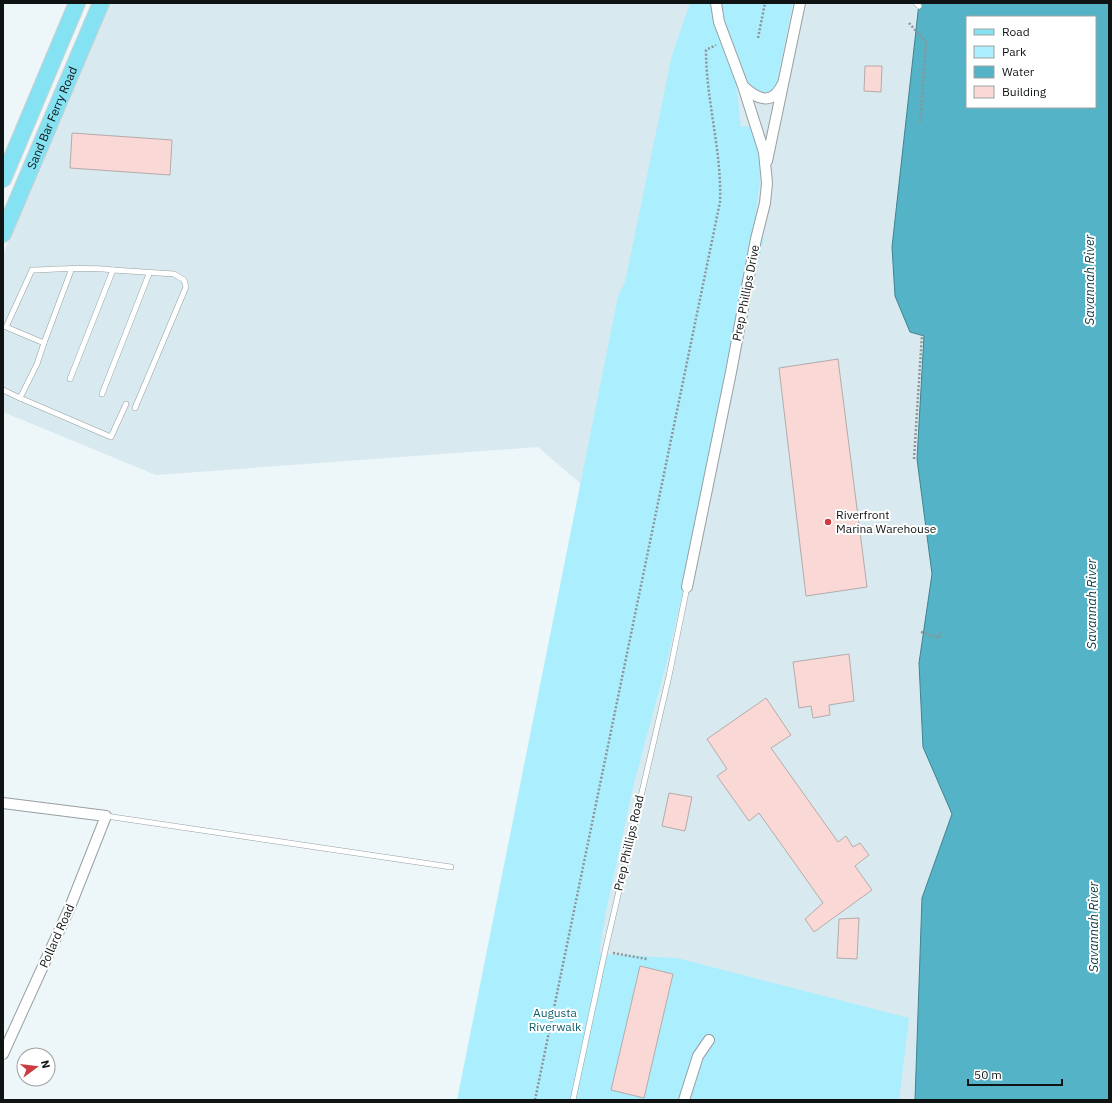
<svg xmlns="http://www.w3.org/2000/svg" width="1112" height="1103" font-family="'IBM Plex Sans',sans-serif">
<style>
.built{fill:#d8eaef}
.green{fill:#abeefe}
.water{fill:#55b3c7;stroke:#408391;fill-rule:evenodd}
.building{fill:#f9d8d5;stroke:#b4abab}
.lines{fill:none;stroke-linecap:round;stroke-linejoin:round}
.service-casing{stroke:#979fa1;stroke-width:6}
.minor-casing{stroke:#979fa1;stroke-width:12}
.primary-casing{stroke:#cfd0d0;stroke-width:18}
.path{stroke:#8d9496;stroke-width:2.5;stroke-dasharray:2 2;stroke-linecap:butt}
.service{stroke:#fff;stroke-width:5}
.minor{stroke:#fff;stroke-width:10}
.primary{stroke:#85e2f3;stroke-width:16}
.poi-dot{fill:#cb3b3f;stroke:#fff;stroke-width:1.5}
.labels{text-anchor:middle;stroke-width:4;stroke-linejoin:round;paint-order:stroke}
.street-label{font-size:12px;fill:#101314;stroke:#fff}
.poi-label{font-size:12px;fill:#101314;stroke:#fff;text-anchor:start}
.park-label{font-size:12px;fill:#13616f;stroke:#fff}
.water-label{font-size:13px;font-style:italic;fill:#144048;stroke:#fff}
</style>
<rect width="100%" height="100%" fill="#edf6f9"/>
<!-- built -->
<path class="built" d="M97,3H995L967,17V107L989,1100H518L589,491L538,447L156,475L3,412V256L21,201Z"/>
<!-- green -->
<path class="green" d="M690,3H793L776,87L768,92L760,93L748,83H736L741,127L751,126L758,150L761,174L753,235L764,238L666,665L634,783L606,911L599,954L677,958L909,1018L899,1100H457L618,296L625,282L672,55Z"/>
<!-- water -->
<path class="water" d="M919,3H1109V1100H915L922,898L952,814L923,747L919,663L932,574L917,459L924,336L910,332L895,296L892,247ZM967,17H1095V107H967Z"/>
<!-- building -->
<g class="building">
<path d="M865,66H882L881,92L864,91Z"/>
<path d="M72,133L172,140L170,175L70,168Z"/>
<path d="M838,359L867,587L806,596L779,368Z"/>
<path d="M849,654L854,701L829,705L830,715L813,718L811,706L799,708L793,662Z"/>
<path d="M766,698L791,735L771,748L838,842L846,836L853,847L860,843L869,855L855,866L872,890L814,932L805,919L823,903L759,813L749,821L717,776L727,769L707,739Z"/>
<path d="M669,793L692,797L685,831L662,826Z"/>
<path d="M859,918L857,959L837,958L839,919Z"/>
<path d="M640,966L673,974L644,1098L611,1090Z"/>
</g>
<g class="lines">
<defs>
<g id="service">
<path d="M916,3L919,6"/>
<path d="M72,268L44,343L6,327L32,270C60,269 86,267 113,270"/>
<path d="M44,343L37,364L20,398L111,437L126,404"/>
<path d="M70,379L113,270L174,274L184,280L186,287L135,408"/>
<path d="M3,390L20,398"/>
<path d="M102,394L149,274"/>
<path d="M106,816L451,867"/>
<path d="M573,1100L605,951L669,676L687,587"/>
</g>
<g id="minor">
<path d="M744,87C757,99 772,106 782,85"/>
<path d="M767,161L800,3"/>
<path d="M687,587L731,372L756,239L765,203L767,183L764,152L743,86L719,22L716,3"/>
<path d="M3,803L106,816L70,907L3,1054"/>
<path d="M684,1100L698,1056L709,1040"/>
</g>
<g id="primary">
<path d="M3,179L77,3"/>
<path id="s1" d="M3,234L101,3"/>
</g>
</defs>
<!-- service casing -->
<use href="#service" class="service-casing"/>
<!-- minor casing -->
<use href="#minor" class="minor-casing"/>
<!-- primary casing -->
<use href="#primary" class="primary-casing"/>
<!-- path -->
<g class="path">
<path d="M909,23L926,42L920,123"/>
<path d="M758,38L765,3"/>
<path d="M914,459L922,334"/>
<path d="M921,632L939,638L941,632"/>
<path d="M613,953L647,959"/>
<path d="M535,1100L720,202C722,151 706,101 706,50L716,45"/>
</g>
<!-- service -->
<use href="#service" class="service"/>
<!-- minor -->
<use href="#minor" class="minor"/>
<!-- primary -->
<use href="#primary" class="primary"/>
</g>
<!-- markers -->
<circle class="poi-dot" cx="828" cy="522" r="4"/>
<g class="labels">
<!-- street labels -->
<g class="street-label">
<text dy="4" stroke="none"><textPath href="#s1" startOffset="126">Sand Bar Ferry Road</textPath></text>
<text transform="translate(746 293) rotate(-79)" y="4">Prep Phillips Drive</text>
<text transform="translate(629 843) rotate(-77)" y="4">Prep Phillips Road</text>
<text transform="translate(57 936) rotate(-66)" y="4">Pollard Road</text>
</g>
<!-- poi labels -->
<g class="poi-label">
<text x="836" y="519">Riverfront<tspan x="836" dy="14">Marina Warehouse</tspan></text>
</g>
<!-- park labels -->
<g class="park-label">
<text x="555" y="1017">Augusta<tspan x="555" dy="14">Riverwalk</tspan></text>
</g>
<!-- water labels -->
<g class="water-label">
<text transform="translate(1089 280) rotate(-90)" y="5">Savannah River</text>
<text transform="translate(1091 604) rotate(-90)" y="5">Savannah River</text>
<text transform="translate(1093 927) rotate(-90)" y="5">Savannah River</text>
</g>
</g>
<!-- border -->
<rect width="1112" height="1103" fill="none" stroke="#101314" stroke-width="8"/>
<!-- legend -->
<rect x="966" y="16" width="130" height="92" fill="#ffffff" stroke="#9fa1a1"/>
<rect x="974" y="29" width="20" height="6" fill="#85e2f3" stroke="#9fa1a1"/>
<text x="1002" y="36" font-size="12" fill="#101314">Road</text>
<rect x="974" y="46" width="20" height="12" fill="#abeefe" stroke="#9fa1a1"/>
<text x="1002" y="56" font-size="12" fill="#101314">Park</text>
<rect x="974" y="66" width="20" height="12" fill="#55b3c7" stroke="#9fa1a1"/>
<text x="1002" y="76" font-size="12" fill="#101314">Water</text>
<rect x="974" y="86" width="20" height="12" fill="#f9d8d5" stroke="#9fa1a1"/>
<text x="1002" y="96" font-size="12" fill="#101314">Building</text>
<!-- north arrow -->
<g transform="translate(36 1067) rotate(75)"><circle r="19" fill="#ffffff" stroke="#9fa1a1"/>
<path d="M0-3L7 15L0 10L-7 15Z" fill="#cb3b3f"/>
<text y="-6" font-size="11" font-weight="bold" text-anchor="middle" fill="#101314">N</text>
</g>
<!-- scale -->
<path d="M968 1079v6h94v-6" fill="none" stroke="#101314" stroke-width="2"/>
<text x="974" y="1079" font-size="12" fill="#101314" stroke="#ffffff" stroke-width="3" paint-order="stroke">50 m</text>
</svg>
